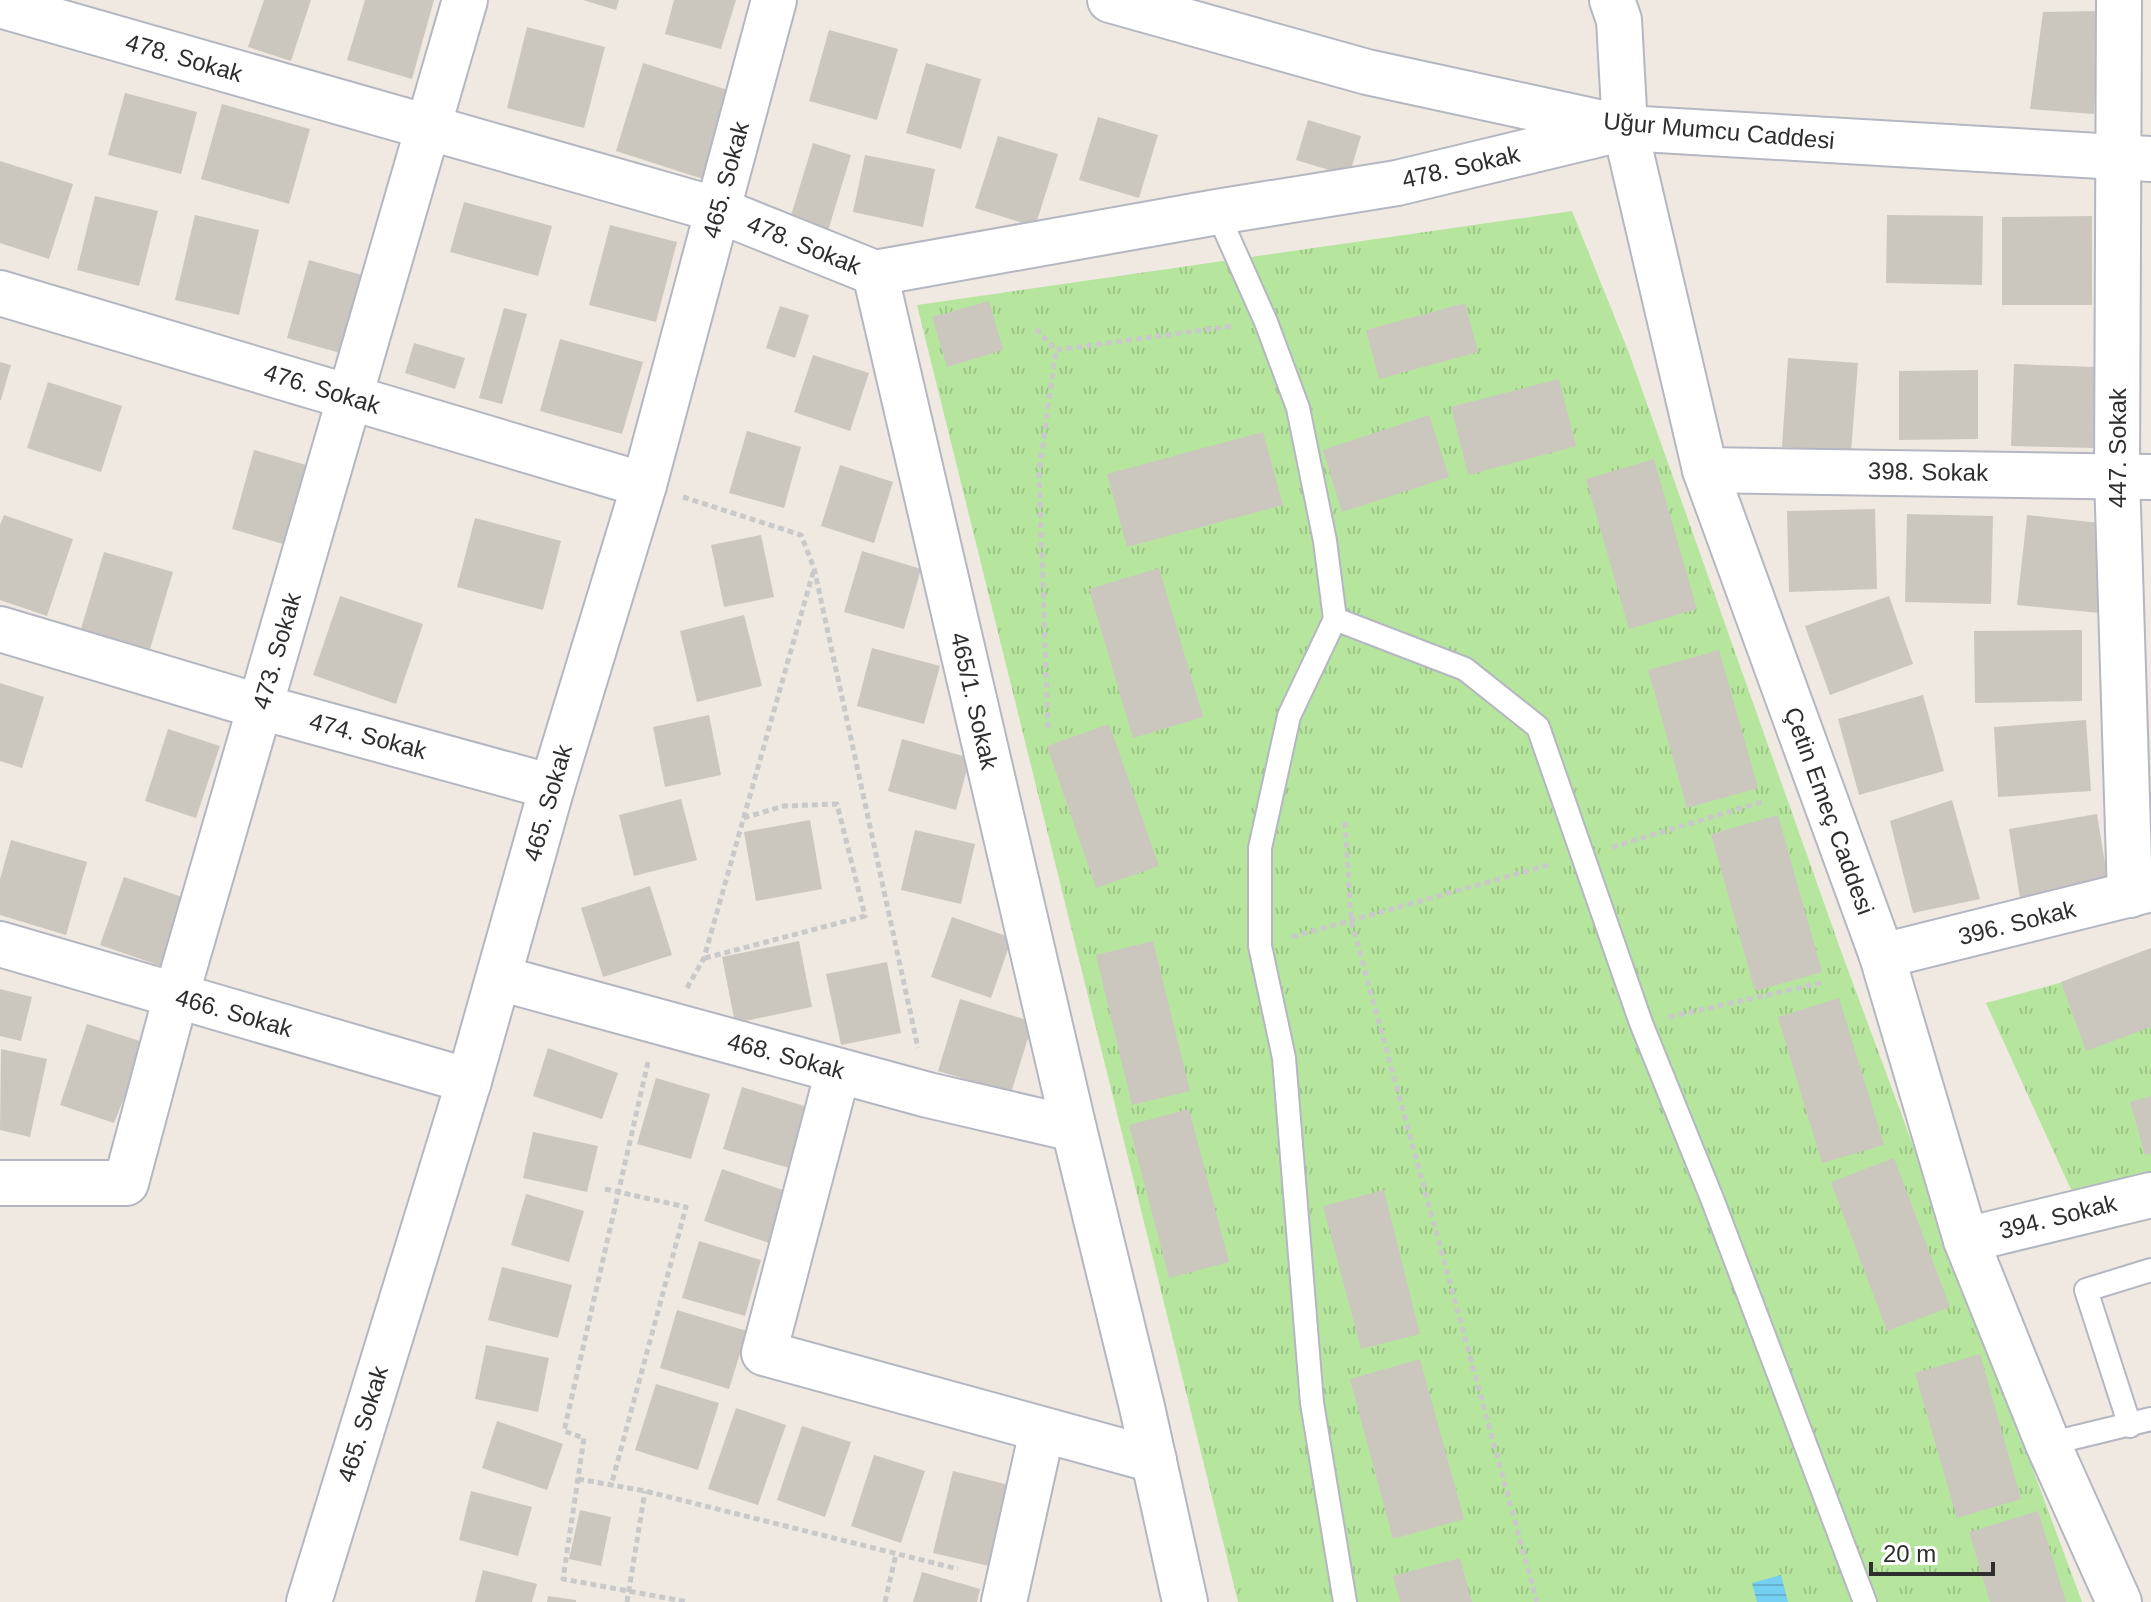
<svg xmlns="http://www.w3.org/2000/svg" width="2151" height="1602" font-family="Helvetica,sans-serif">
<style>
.grass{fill:url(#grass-tufts)}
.water{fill:url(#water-rules)}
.building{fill:#cbc7bf}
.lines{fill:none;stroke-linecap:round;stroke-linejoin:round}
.lane-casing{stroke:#b4b7c1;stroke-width:26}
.street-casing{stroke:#b4b7c1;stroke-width:48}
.secondary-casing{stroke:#b4b7c1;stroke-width:48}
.path{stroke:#c9c9c9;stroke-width:5;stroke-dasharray:6 4;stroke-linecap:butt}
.lane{stroke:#fff;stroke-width:22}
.street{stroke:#fff;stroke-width:44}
.secondary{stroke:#fff;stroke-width:44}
.labels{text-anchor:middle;stroke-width:8;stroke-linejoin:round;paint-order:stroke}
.street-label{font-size:24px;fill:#2e2e2e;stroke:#fff}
</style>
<defs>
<pattern id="grass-tufts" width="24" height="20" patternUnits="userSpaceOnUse" patternTransform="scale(2)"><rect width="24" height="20" fill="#b6e59e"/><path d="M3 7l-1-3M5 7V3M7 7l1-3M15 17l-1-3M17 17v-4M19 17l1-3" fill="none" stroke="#9dc588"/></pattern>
<pattern id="water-rules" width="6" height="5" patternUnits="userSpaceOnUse" patternTransform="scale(2)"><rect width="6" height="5" fill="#75cff0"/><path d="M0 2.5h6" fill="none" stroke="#66b2ce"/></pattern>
</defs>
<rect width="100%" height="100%" fill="#efe9e1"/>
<!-- grass -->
<g class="grass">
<path d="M1572,211L1629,353L1841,951L2082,1602H1238L917,305Z"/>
<path d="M2151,958V1184L2078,1205L1986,1003Z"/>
</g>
<!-- water -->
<path class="water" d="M1781,1575L1788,1602H1757L1752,1583Z"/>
<!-- building -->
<g class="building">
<path d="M264,0H311L291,61L248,47Z"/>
<path d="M365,0H434L412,79L347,60Z"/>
<path d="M583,0H619L616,10Z"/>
<path d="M674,0H736L721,49L665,34Z"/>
<path d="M2099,11L2094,114L2030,109L2043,12Z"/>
<path d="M527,27L605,47L584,128L507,108Z"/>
<path d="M829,30L898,49L877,120L809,101Z"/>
<path d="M643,63L731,91L703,179L616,151Z"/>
<path d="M926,63L981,79L961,149L906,133Z"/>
<path d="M125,93L197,112L181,174L108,155Z"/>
<path d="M222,104L310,129L289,204L201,179Z"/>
<path d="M1098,117L1158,135L1139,198L1079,180Z"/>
<path d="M1308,120L1361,136L1349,176L1296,160Z"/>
<path d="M998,136L1058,154L1035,227L975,208Z"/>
<path d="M813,143L851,155L827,234L789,222Z"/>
<path d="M865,155L935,169L923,227L853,212Z"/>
<path d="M0,161L73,184L49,259L0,243Z"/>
<path d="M95,196L158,211L139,286L77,270Z"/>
<path d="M464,202L552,226L538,276L450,252Z"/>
<path d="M195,215L259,230L239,315L175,300Z"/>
<path d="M1887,215L1983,216L1982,285L1886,283Z"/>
<path d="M2092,216V305H2002V217Z"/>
<path d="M610,225L677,242L656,322L589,305Z"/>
<path d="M309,260L362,275L340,353L287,338Z"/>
<path d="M989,301L1003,350L947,367L932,317Z"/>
<path d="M1465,303L1478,352L1379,379L1366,330Z"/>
<path d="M780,306L809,315L795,358L766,348Z"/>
<path d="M504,308L527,314L502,404L479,398Z"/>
<path d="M560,339L643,362L622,434L540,411Z"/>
<path d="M414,343L465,358L455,389L405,373Z"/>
<path d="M813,355L869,373L850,431L794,412Z"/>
<path d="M1788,358L1858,363L1851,452L1782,447Z"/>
<path d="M0,362L11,365L1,400H0Z"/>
<path d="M2014,364L2096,367L2093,448L2011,446Z"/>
<path d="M1978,370V439L1899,440V371Z"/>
<path d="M1559,379L1576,446L1468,475L1451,407Z"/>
<path d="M48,382L122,406L101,472L27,448Z"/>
<path d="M1429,415L1449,477L1342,512L1323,450Z"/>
<path d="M747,431L801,447L784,508L729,493Z"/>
<path d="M1263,432L1283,505L1127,547L1107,474Z"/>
<path d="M254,450L320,469L297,548L232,529Z"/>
<path d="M1654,459L1697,609L1629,629L1586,479Z"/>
<path d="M840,465L893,482L874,543L821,526Z"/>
<path d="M1875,509L1877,589L1789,592L1787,511Z"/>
<path d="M1907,514L1993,516L1991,604L1905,602Z"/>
<path d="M4,515L73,539L47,616L0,600V525Z"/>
<path d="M2027,515L2109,524L2100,613L2017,605Z"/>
<path d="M475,518L561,541L543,610L457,587Z"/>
<path d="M761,535L774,597L724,607L711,545Z"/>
<path d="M862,551L921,569L904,629L844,612Z"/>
<path d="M104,552L173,572L150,649L81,629Z"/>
<path d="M1159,568L1203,717L1133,738L1089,589Z"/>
<path d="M340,596L423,624L396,704L313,675Z"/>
<path d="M1889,596L1913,664L1830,695L1805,626Z"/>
<path d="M744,615L762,686L697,702L680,631Z"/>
<path d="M2082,630V701L1975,703L1974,631Z"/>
<path d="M872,648L940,666L924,724L857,706Z"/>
<path d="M1719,650L1758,788L1687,808L1648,670Z"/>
<path d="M0,683L44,697L22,768L0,761Z"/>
<path d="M1923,695L1944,771L1859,795L1838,719Z"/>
<path d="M709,715L721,775L665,787L653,727Z"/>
<path d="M2086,720L2091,791L1998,797L1994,727Z"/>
<path d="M1109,724L1159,866L1096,888L1047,746Z"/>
<path d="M168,729L220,746L196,818L145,801Z"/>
<path d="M902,739L970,758L956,810L888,791Z"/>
<path d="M681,799L697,860L634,876L619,815Z"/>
<path d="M1952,800L1980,899L1913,913L1890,821Z"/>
<path d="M2097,814L2108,882L2020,898L2009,829Z"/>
<path d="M1778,815L1822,972L1755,991L1711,834Z"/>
<path d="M810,820L822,889L756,901L744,832Z"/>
<path d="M915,830L975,844L961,904L901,890Z"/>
<path d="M11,840L87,862L66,935L0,915V879Z"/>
<path d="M124,877L185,898L161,966L100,945Z"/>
<path d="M650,886L672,955L603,977L581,908Z"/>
<path d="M952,917L1012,938L991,998L931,977Z"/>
<path d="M799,941L812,1007L735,1023L722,957Z"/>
<path d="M1153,941L1190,1091L1132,1105L1096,955Z"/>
<path d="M2151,948V1027L2086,1051L2061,982Z"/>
<path d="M887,962L901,1033L841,1045L826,974Z"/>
<path d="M0,989L32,997L21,1041L0,1036Z"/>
<path d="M1839,998L1884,1145L1822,1163L1778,1017Z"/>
<path d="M960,999L1033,1022L1011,1093L938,1071Z"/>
<path d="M87,1024L146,1043L114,1123L60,1105Z"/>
<path d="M548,1048L618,1073L602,1119L533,1096Z"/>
<path d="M1,1049L47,1059L30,1137L0,1130Z"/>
<path d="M656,1078L710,1094L691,1159L637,1144Z"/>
<path d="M742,1087L811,1108L793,1169L723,1149Z"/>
<path d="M2151,1096V1154L2145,1155L2130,1102Z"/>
<path d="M1189,1109L1229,1262L1169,1278L1129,1125Z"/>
<path d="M533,1132L598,1146L587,1192L523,1178Z"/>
<path d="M1894,1158L1950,1307L1887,1331L1831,1182Z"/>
<path d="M722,1169L789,1192L772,1244L704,1221Z"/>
<path d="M1384,1190L1420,1334L1361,1349L1323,1206Z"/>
<path d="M526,1194L584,1211L569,1262L511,1245Z"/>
<path d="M699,1241L761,1260L745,1316L682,1298Z"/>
<path d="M502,1267L572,1285L558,1338L488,1320Z"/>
<path d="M677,1310L747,1331L729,1389L660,1368Z"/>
<path d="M486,1345L549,1358L538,1412L475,1399Z"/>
<path d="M1980,1354L2021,1499L1957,1518L1915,1373Z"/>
<path d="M1420,1359L1464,1519L1393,1539L1350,1379Z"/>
<path d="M656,1384L719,1403L698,1470L635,1450Z"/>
<path d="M736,1408L786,1425L758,1505L708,1489Z"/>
<path d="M497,1421L563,1444L547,1490L482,1468Z"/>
<path d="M802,1426L851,1442L825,1517L777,1500Z"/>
<path d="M874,1455L925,1471L901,1543L851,1526Z"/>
<path d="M953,1471L1009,1485L989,1566L933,1553Z"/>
<path d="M471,1491L532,1507L518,1556L459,1540Z"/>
<path d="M580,1510L611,1517L601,1566L569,1559Z"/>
<path d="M2038,1511L2066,1602H1990L1969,1532Z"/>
<path d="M1460,1558L1472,1602H1400L1393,1576Z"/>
<path d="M483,1570L537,1584L532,1602H475Z"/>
<path d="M922,1572L980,1589L977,1602H913Z"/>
<path d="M548,1596L576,1600V1602H547Z"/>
</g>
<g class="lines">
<defs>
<g id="lane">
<path d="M1217,212L1266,322L1298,408L1325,541L1335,619L1289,716L1260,848V946L1284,1058L1312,1403L1345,1602"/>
<path d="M1335,619L1465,669L1538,727L1641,1023L1713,1201L1865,1602"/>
<path d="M2130,1426L2086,1290L2151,1270"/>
<path d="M2048,1444L2151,1419"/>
</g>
<g id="street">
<path d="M2119,0L2117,475L2130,895"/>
<path d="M0,5L718,210L875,273L1217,212L1397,183L1625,128L1705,470L1882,956L1966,1240L2048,1444L2119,1602"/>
<path d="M875,273L1074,1129L1142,1407L1185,1602"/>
<path d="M0,293L644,485"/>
<path d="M1705,470L2151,477"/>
<path d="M0,629L261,707L552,787"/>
<path d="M0,944L469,1081"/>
<path d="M1882,956L2151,889"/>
<path d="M499,978L928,1095L1074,1129"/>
<path d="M838,1071L764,1353L1154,1460"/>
<path d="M0,1183H126L176,996L465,0"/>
<path d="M1966,1240L2151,1195"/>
<path d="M309,1602L469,1081L552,787L644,485L774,0"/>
<path d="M1004,1602L1042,1431"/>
</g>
<g id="secondary">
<path d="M1110,0L1367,72L1625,128L2151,159"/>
<path d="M1612,0L1619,20L1625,128"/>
</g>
</defs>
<!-- lane casing -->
<use href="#lane" class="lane-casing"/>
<!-- street casing -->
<use href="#street" class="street-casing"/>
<!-- secondary casing -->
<use href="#secondary" class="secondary-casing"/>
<!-- path -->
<g class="path">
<path d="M1036,329L1056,350"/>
<path d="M683,497L801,535L814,568L918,1048"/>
<path d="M1048,728L1039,473L1056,350L1233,326"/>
<path d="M1345,822L1351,920L1537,1602"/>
<path d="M1612,847L1765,801"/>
<path d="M1292,937L1552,864"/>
<path d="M705,958L865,916L837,804L784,806L743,818"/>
<path d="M687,988L704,958L814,569"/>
<path d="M1669,1017L1825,982"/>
<path d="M648,1062L564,1431L584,1438L563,1579L688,1602"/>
<path d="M605,1189L686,1207L611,1486"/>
<path d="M578,1479L645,1491L958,1569"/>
<path d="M627,1602L645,1491"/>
<path d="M885,1602L896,1554"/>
</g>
<!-- lane -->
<use href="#lane" class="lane"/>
<!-- street -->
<use href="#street" class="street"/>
<!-- secondary -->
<use href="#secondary" class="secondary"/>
</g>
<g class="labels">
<!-- street labels -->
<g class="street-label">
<text transform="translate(184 58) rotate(16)" y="8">478. Sokak</text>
<text transform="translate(1719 131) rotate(5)" y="8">Uğur Mumcu Caddesi</text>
<text transform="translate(1461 167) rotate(-13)" y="8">478. Sokak</text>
<text transform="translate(726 180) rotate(-75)" y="8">465. Sokak</text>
<text transform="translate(804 245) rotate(22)" y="8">478. Sokak</text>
<text transform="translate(322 389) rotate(17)" y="8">476. Sokak</text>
<text transform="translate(2118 448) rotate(-90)" y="8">447. Sokak</text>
<text transform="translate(1928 472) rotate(1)" y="8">398. Sokak</text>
<text transform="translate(277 651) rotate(-74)" y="8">473. Sokak</text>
<text transform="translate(974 701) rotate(77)" y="8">465/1. Sokak</text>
<text transform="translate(368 736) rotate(15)" y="8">474. Sokak</text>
<text transform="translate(548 803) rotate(-74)" y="8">465. Sokak</text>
<text transform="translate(1829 811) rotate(70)" y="8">Çetin Emeç Caddesi</text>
<text transform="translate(2017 923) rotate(-14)" y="8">396. Sokak</text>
<text transform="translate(234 1013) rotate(16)" y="8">466. Sokak</text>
<text transform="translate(786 1056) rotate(15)" y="8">468. Sokak</text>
<text transform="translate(2058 1217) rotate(-14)" y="8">394. Sokak</text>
<text transform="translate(363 1424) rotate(-73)" y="8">465. Sokak</text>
</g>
</g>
<!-- scale -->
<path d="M1871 1562v12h122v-12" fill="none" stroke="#2e2e2e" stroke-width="4"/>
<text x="1883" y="1562" font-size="24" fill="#2e2e2e" stroke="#ffffff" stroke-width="6" paint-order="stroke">20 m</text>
</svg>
